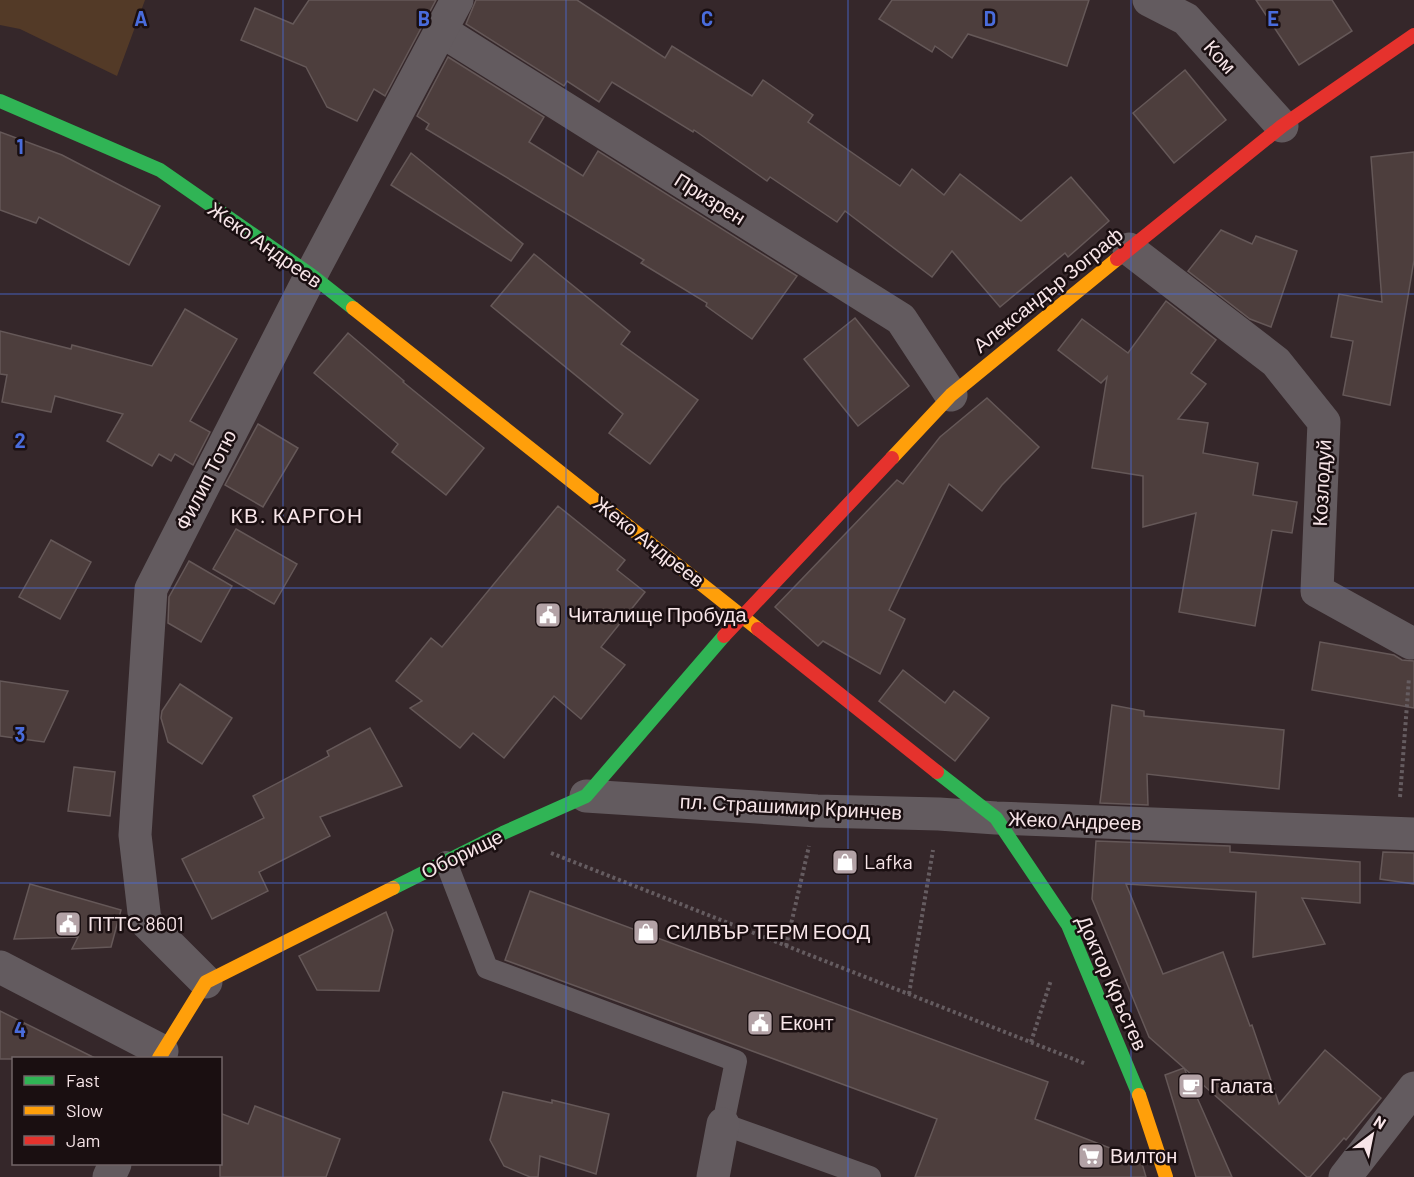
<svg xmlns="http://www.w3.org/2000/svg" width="1414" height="1177" font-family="Barlow,sans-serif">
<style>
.green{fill:#533a27}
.building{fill:#4d3e3d;stroke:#655858;stroke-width:1.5}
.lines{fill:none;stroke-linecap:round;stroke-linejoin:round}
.path{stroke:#655c60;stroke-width:4;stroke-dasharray:3 3;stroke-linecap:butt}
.lane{stroke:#635b5f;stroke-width:22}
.street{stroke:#635b5f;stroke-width:33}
.fast{stroke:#30b455;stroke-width:14}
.slow{stroke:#ff9f0a;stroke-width:14}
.jam{stroke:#e5322d;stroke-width:14}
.grid{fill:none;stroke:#496cdb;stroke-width:1.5;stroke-opacity:0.55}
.labels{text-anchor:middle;stroke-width:5;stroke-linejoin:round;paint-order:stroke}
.street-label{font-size:20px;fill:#f7e5e8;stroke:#1a0f11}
.poi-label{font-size:20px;fill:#f7e5e8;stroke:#1a0f11;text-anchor:start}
.neighbourhood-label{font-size:21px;letter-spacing:1.5px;fill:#f7e5e8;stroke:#1a0f11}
.grid-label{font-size:20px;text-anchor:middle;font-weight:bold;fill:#496cdb;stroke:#1a0f11;stroke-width:5;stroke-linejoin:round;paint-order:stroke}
</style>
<rect width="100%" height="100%" fill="#35272a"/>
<!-- green -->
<path class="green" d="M0,0H145L117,76L20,29L0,25Z"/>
<!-- building -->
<g class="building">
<path d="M309,0H436L385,96L374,89L357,121L327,107L306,67L241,40L255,8L293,24Z"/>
<path d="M476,0H577L665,58L672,46L752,96L763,80L813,115L808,122L900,186L912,169L944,195L960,174L1021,221L1071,177L1109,221L1068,257L1065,253L1000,307L952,251L932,277L845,211L837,222L770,177L767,181L694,130L693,132L612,82L599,102L567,81L564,86L466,24Z"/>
<path d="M892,0H1089L1067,66L968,34L952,58L935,46L932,52L879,19Z"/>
<path d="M1256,0H1332L1352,31L1299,65Z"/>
<path d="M448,57L544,117L529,142L583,176L598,151L797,276L752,339L706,306L707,303L641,263L644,260L426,129L429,124L417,116Z"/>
<path d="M1185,70L1226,120L1174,163L1133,113Z"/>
<path d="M0,132L62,155L160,206L129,265L39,217L36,223L0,210Z"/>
<path d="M1414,152V260L1390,405L1343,395L1353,341L1331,337L1339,294L1382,302L1371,157Z"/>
<path d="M411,153L523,244L511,261L391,185Z"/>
<path d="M1221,230L1252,244L1256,236L1297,251L1271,327L1250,319L1188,271Z"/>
<path d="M534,254L630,332L621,344L698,400L650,464L609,433L623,414L491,306Z"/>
<path d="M1166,301L1216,340L1191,373L1206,384L1178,419L1208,423L1203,453L1258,463L1253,495L1297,502L1292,533L1272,530L1255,626L1179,612L1196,513L1143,527V476L1092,468L1107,377L1101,383L1058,350L1082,319L1128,353Z"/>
<path d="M185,309L237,339L190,421L210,432L193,465L175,454L171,461L159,454L152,466L107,441L123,414L55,396L51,412L2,402L7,375L0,374V331L71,349L72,345L152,366Z"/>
<path d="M855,318L909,386L858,426L804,359Z"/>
<path d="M348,333L404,381L403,382L484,448L446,495L392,452L398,444L314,373Z"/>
<path d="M987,398L1039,447L1002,485L982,511L949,484L889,610L905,619L880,674L823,641L818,646L775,607L897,480L903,484L940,437Z"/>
<path d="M258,424L298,448L263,507L225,485Z"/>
<path d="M558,506L625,560L617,570L645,592L601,647L625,665L581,719L554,696L504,758L473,733L460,748L410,708L422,701L396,681L431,638L442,647Z"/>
<path d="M236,529L297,564L274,604L213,569Z"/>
<path d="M51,540L91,562L60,619L19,597Z"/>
<path d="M189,561L232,586L201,642L168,623L169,597Z"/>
<path d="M1320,642L1394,655L1402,660L1414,661V708L1312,690Z"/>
<path d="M903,670L945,703L954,691L989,718L955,761L879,701Z"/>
<path d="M0,681L68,691L44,742L0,736Z"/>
<path d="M180,684L232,718L202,764L168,742L161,718L162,711Z"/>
<path d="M1112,705L1144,711V716L1284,730L1279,789L1147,774L1148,805L1100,803Z"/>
<path d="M370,728L402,786L320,817L330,836L259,872L268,891L212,919L182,859L264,818L253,796L329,756L327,751Z"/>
<path d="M74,767L115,772L110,816L68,811Z"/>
<path d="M1096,841L1230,846V852L1360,862V903L1302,898L1325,944L1253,957L1256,892L1126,884L1163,974L1223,952L1250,1026L1252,1025L1279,1104L1325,1050L1381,1098L1346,1140L1344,1138L1310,1177H1307L1184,1068L1232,1177H1196L1165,1075L1184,1068L1149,1037L1092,899Z"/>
<path d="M1383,852L1414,853V884L1380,879Z"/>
<path d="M30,884L121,910L111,947L72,949L78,937L14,939Z"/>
<path d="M530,891L1048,1082L1035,1119L1141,1160L1146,1177H915L937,1119L505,960Z"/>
<path d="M386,912L393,930L379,991L317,990L299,956Z"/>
<path d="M0,1011L97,1059H0Z"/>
<path d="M503,1092L552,1103V1100L609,1114L596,1174L540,1156L538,1177H530L504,1166L490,1140Z"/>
<path d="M255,1106L340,1139L326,1177H220V1113L248,1124Z"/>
</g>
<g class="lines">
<!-- path -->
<g class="path">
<path d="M1400,797L1409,678"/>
<path d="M551,853L1086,1064"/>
<path d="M786,946L809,846"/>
<path d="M909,994L933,850"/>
<path d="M1031,1042L1051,980"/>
</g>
<!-- lane -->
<path class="lane" d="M446,862L487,968L736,1061L723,1124L870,1177"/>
<!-- street -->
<g class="street">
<path d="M1149,0L1186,19L1282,126"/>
<path d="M440,30L901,319L951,395"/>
<path d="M1129,249L1276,362L1324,422L1317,591L1411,643"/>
<path d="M586,796L817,811L939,814L996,818L1414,834"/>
<path d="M0,967L162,1051"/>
<path d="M206,982L145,921L135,835L151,589L311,275L457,0"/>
<path d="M109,1177L115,1164"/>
<path d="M713,1177L723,1124"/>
<path d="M1345,1177L1414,1088"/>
</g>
<!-- fast -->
<g class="fast">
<path d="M0,101L160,170L311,275L353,308"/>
<path d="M937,772L996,818L1068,925L1139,1095"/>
<path d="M393,888L503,833L586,796L724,636"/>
</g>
<!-- slow -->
<g class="slow">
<path d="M353,308L758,629"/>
<path d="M892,458L951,395L1117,259"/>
<path d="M159,1058L206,982L393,888"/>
<path d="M1139,1095L1166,1177"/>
</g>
<!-- jam -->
<g class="jam">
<path d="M1117,259L1282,126L1414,35"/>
<path d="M758,629L937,772"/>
<path d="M724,636L892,458"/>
</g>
</g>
<!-- grid -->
<path class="grid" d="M283,0V1177M566,0V1177M848,0V1177M1131,0V1177M0,294H1414M0,588H1414M0,883H1414"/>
<!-- icons -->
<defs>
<symbol id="civic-square" viewBox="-11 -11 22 22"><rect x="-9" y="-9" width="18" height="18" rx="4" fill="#b3a2a6" stroke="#1a0f11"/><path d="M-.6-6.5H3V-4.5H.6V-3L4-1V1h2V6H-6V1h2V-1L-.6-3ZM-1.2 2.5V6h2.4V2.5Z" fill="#fff"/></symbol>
<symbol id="shop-square" viewBox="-11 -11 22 22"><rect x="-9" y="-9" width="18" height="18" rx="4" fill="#b3a2a6" stroke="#1a0f11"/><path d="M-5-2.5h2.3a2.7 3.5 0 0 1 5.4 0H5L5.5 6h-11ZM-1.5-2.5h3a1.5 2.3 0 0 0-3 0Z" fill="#fff"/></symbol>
<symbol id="cafe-square" viewBox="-11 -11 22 22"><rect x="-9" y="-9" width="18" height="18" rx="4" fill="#b3a2a6" stroke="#1a0f11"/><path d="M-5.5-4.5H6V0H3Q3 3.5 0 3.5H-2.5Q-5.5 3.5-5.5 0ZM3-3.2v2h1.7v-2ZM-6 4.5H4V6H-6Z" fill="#fff"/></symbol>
<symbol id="supermarket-square" viewBox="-11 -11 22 22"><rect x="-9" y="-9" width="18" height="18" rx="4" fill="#b3a2a6" stroke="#1a0f11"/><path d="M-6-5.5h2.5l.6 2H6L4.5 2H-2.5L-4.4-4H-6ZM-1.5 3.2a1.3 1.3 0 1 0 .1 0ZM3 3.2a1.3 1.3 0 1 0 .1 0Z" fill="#fff"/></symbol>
</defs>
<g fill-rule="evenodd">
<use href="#civic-square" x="533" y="600" width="30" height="30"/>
<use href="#shop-square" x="830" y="847" width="30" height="30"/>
<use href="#civic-square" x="53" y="909" width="30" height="30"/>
<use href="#shop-square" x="631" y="917" width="30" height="30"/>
<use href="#civic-square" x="745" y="1008" width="30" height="30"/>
<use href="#cafe-square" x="1176" y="1071" width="30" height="30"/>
<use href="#supermarket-square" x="1076" y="1141" width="30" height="30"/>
</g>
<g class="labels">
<!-- street labels -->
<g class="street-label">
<text transform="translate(1220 57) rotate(48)" y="7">Ком</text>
<text transform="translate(710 199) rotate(32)" y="7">Призрен</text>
<text transform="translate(265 245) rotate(35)" y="7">Жеко Андреев</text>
<text transform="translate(1048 290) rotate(-39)" y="7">Александър Зограф</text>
<text transform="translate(206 480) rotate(-63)" y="7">Филип Тотю</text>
<text transform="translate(1322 483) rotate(-87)" y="7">Козлодуй</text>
<text transform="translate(649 542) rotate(38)" y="7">Жеко Андреев</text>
<text transform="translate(791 807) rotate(3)" y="7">пл. Страшимир Кринчев</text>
<text transform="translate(1075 821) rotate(2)" y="7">Жеко Андреев</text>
<text transform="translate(462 854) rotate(-26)" y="7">Оборище</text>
<text transform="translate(1112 983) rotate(66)" y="7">Доктор Кръстев</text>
</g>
<!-- poi labels -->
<g class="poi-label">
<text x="568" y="622">Читалище Пробуда</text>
<text x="864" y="869">Lafka</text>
<text x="88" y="931">ПТТС 8601</text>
<text x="666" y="939">СИЛВЪР ТЕРМ ЕООД</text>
<text x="780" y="1030">Еконт</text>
<text x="1210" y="1093">Галата</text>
<text x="1110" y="1163">Вилтон</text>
</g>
<!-- neighbourhood labels -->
<g class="neighbourhood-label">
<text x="297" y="523">КВ. КАРГОН</text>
</g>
</g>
<g class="grid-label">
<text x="141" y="26">A</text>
<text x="424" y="26">B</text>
<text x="707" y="26">C</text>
<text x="990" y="26">D</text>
<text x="1273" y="26">E</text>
<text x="20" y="154">1</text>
<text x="20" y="448">2</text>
<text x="20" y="742">3</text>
<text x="20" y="1037">4</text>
</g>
<!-- legend -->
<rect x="12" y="1057" width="210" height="108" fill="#1a0f11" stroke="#726567" stroke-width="1.5"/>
<rect x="24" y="1076" width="30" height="9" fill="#30b455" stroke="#726567" stroke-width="1.5"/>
<text x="66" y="1087" font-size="18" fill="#f7e5e8">Fast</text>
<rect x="24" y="1106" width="30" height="9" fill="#ff9f0a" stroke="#726567" stroke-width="1.5"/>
<text x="66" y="1117" font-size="18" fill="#f7e5e8">Slow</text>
<rect x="24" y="1136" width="30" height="9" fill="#e5322d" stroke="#726567" stroke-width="1.5"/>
<text x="66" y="1147" font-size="18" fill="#f7e5e8">Jam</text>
<!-- north arrow -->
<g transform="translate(1372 1135) rotate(32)" stroke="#1a0f11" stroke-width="4.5" paint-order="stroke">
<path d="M0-4.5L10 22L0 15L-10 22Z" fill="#f7e5e8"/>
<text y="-9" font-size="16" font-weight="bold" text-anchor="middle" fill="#f7e5e8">N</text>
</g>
</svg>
